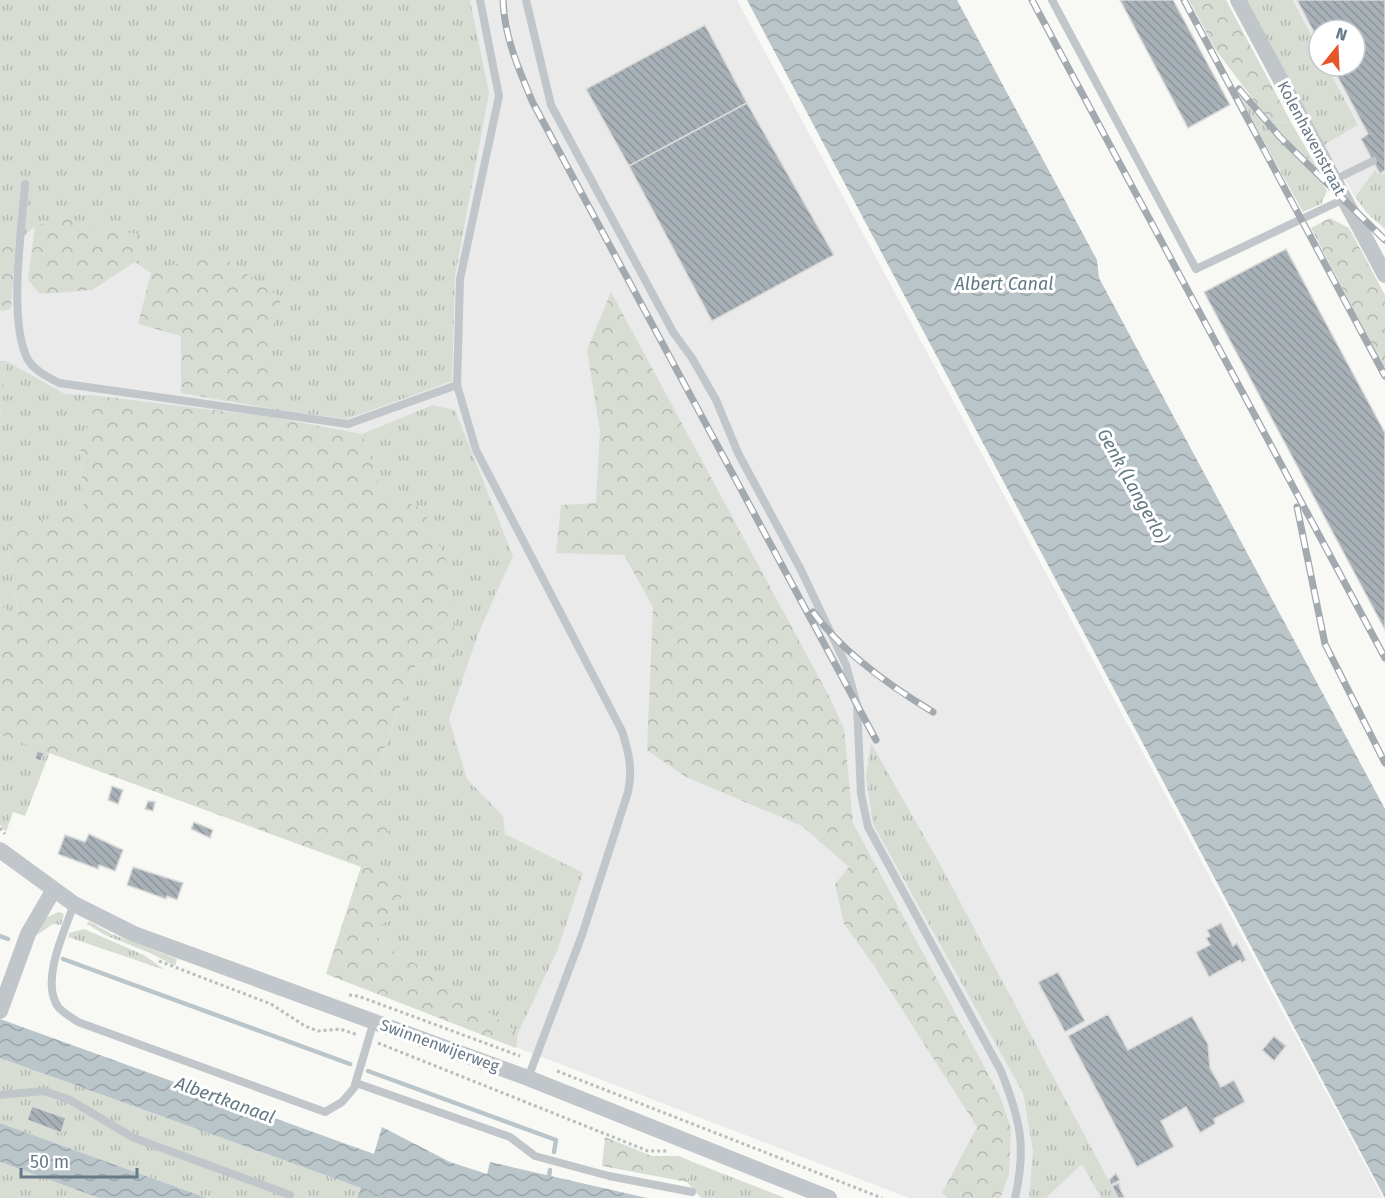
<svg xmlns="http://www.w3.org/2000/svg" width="1385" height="1198" font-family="'Fira Sans',sans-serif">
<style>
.built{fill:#e9eae9}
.grass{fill:url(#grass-tufts)}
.forest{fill:url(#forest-crowns)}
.water{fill:url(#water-waves)}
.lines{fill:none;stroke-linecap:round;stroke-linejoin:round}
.stream{stroke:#bac5ca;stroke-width:4.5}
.building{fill:url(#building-back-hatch);stroke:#dadad8;stroke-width:1.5}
.path{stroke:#b9bdc0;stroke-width:3;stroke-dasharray:3 3;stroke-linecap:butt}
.lane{stroke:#c1c6ca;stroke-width:8}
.street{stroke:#c1c6ca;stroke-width:16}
.rail-casing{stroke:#a2a9af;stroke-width:7}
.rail{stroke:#fff;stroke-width:4.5;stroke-dasharray:14;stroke-linecap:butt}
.labels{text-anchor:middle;stroke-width:6;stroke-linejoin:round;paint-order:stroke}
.street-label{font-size:16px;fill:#677887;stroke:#fff}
.water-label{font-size:18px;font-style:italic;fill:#637982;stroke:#fff}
</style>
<defs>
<pattern id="grass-tufts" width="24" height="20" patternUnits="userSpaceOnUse" patternTransform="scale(1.5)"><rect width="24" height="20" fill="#d8ddd4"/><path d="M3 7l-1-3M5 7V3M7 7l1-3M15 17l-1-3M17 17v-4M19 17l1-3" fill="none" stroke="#b3b8b2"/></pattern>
<pattern id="forest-crowns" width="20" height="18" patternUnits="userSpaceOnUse" patternTransform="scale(1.5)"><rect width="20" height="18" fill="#d8ddd4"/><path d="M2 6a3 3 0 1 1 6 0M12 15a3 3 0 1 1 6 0" fill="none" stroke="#b3b8b2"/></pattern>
<pattern id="water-waves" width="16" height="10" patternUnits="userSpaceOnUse" patternTransform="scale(1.5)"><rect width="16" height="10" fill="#bac5ca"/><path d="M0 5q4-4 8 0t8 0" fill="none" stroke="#9ba5aa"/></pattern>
<pattern id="building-back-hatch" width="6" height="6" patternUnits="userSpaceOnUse" patternTransform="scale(1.5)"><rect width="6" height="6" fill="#a8b1b7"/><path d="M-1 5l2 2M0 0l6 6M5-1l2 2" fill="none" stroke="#8d959a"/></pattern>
</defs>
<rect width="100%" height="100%" fill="#f8f8f5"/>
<!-- built -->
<g class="built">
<path d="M0,0H737L1383,1198H909L326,974L377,851L0,605V417L5,361H0V311L11,309L16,243H0Z"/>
<path d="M1293,0H1385V173L1379,176L1375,171L1355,197L1324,145L1358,125L1327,66H1355V30H1319V50Z"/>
</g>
<!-- grass -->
<g class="grass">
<path d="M0,0H470L489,93L455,276L452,381L347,419L279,410L262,365L281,298L214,251L151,273L135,262L144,236L35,226L16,243H0Z"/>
<path d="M1246,0H1293L1319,50V66H1327L1358,125L1324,145Z"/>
<path d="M1236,91L1280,141L1319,178L1327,191L1321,204L1303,212Z"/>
<path d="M1291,122L1318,169L1271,123Z"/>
<path d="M1375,170L1379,175L1385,173V229L1367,213L1355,197Z"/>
<path d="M6,361L65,394L99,396L80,442L84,509L5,530L19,619L0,605V417Z"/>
<path d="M433,405L455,410L513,556L478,634L449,719L467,779L503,816L505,834L583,873L558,949L518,1033L438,977L383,945L373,929L361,867L377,851L391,841L374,777L416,664L455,658L423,509L382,492L362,434Z"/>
<path d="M0,735L50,752L25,816L13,812L6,832L0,825Z"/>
<path d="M871,743L941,866L1118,1198H1101L1082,1164L1046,1198H1029L1033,1151L1023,1093L873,824L866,776Z"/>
<path d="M59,912L64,914L61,925L53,924L37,935L45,918Z"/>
<path d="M88,921L112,934L177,959L175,966L150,953L105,935L87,924Z"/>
<path d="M84,929L144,955L165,970L68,937L69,933Z"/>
<path d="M0,1058L361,1188L357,1198H207L0,1123Z"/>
<path d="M0,1162L99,1198H0Z"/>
<path d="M693,1162L785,1198H701L687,1182Z"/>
</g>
<!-- forest -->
<g class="forest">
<path d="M1189,0H1226L1291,122L1271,123L1215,49Z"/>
<path d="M64,218L144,236L135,262L92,290L40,294L28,280L35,226Z"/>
<path d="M1330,218L1349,228L1385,295V370L1311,228Z"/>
<path d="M0,243H16L11,309L0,311Z"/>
<path d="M214,251L281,298L262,365L294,384L279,410L181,393V336L138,324L151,273Z"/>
<path d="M611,292L830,698L844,729L853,823L1000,1096L1011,1128L1009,1174L1000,1198H948L942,1193L977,1127L873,964L844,924L835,884L849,867L802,826L686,777L647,750L653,607L624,555L556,553L561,505L596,503L600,431L587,350Z"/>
<path d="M0,361H6L0,417Z"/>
<path d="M99,396L270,417L362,434L382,492L423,509L451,571L455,658L416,664L374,776L391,841L377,851L362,867L388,871L405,882C400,906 397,919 373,929L383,945L438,977L518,1033L516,1048L326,974L361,867L0,735V605L19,618L5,530L84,509L80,442Z"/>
<path d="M605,1137L652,1156H679L693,1162L687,1182L602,1166Z"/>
</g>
<!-- water -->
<g class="water">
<path d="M747,0H957L1097,260L1099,278L1385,809V1198Z"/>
<path d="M0,1019L374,1154L382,1127L450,1162L487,1174L490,1162L647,1198H357L361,1188L0,1058Z"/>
<path d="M0,1123L207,1198H99L0,1162Z"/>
</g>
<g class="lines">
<!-- stream -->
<g class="stream">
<path d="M0,936L8,939"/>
<path d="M63,959L350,1064"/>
<path d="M368,1071L556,1140L554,1152"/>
<path d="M549,1176L550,1170"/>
</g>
</g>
<!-- building -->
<g class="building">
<path d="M1120,0H1173L1230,105L1188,128Z"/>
<path d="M1297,0H1385V170L1380,174L1361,139L1368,134L1332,66H1355V30H1319V42Z"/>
<path d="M705,25L747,103L629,166L586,89Z"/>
<path d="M747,103L834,255L712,321L629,166Z"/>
<path d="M1286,249L1385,433V630L1204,292Z"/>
<path d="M37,751L44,753L41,761L35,759Z"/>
<path d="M112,786L123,790L118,804L108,800Z"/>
<path d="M148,801L155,802L153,811L145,809Z"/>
<path d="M194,822L213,830L210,838L191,829Z"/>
<path d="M89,834L123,850L115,871L99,865L98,869L58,854L65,835L85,842Z"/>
<path d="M133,867L183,883L177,900L167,896L166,899L127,885Z"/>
<path d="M1221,923L1233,946L1237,943L1246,960L1242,963L1240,960L1209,977L1196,952L1210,945L1206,938L1210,936L1207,930Z"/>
<path d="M1058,972L1085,1021L1065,1032L1038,982Z"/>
<path d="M1108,1014L1128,1050L1192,1016L1208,1044L1210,1068L1221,1087L1234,1080L1245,1102L1214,1119L1215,1124L1200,1133L1186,1107L1161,1121L1174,1147L1137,1167L1068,1036Z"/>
<path d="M1274,1036L1286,1046L1274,1061L1262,1050Z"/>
<path d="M32,1106L66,1118L61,1133L27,1120Z"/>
<path d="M1116,1173L1120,1180L1111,1185L1109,1180Z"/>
<path d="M1119,1183L1121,1191L1125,1198H1118L1112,1186Z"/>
</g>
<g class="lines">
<!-- path -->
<g class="path">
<path d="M0,828L5,834"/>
<path d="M159,961L271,1004L305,1026L318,1031L340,1029L358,1035"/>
<path d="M349,995L358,996L520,1056"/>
<path d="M378,1043L648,1151H669"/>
<path d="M557,1071L882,1198"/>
<path d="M361,1188L389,1198"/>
</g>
<!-- lane -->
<g class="lane">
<path d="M480,0L499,96L460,279L457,385L476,450L622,731C629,753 633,770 628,792L582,935L528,1078"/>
<path d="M526,0L551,105L673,332L692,358L716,400L738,453L801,570L846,665L857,705L861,794L868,827L1001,1071C1020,1119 1027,1146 1015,1198"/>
<path d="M1052,0L1196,269L1344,199"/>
<path d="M1334,180L1373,161"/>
<path d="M25,184C22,229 8,318 27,358C33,370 48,377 59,383L348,424L457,385"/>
<path d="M74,904C65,930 39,983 59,1008C64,1013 72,1018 78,1022L325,1112L342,1102L354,1088L374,1021"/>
<path d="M356,1083L510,1137L535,1156L609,1176L692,1192"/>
<path d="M0,1095L44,1091L70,1100L134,1138L290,1195"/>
</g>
<!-- street -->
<g class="street">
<path d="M1238,0L1385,275"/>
<path d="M0,850L74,904L134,934L528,1078L829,1198"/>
<path d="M0,1011L28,934L53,891"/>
</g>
<defs>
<g id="rail">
<path d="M503,0C504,36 519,70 533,103L876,740"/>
<path d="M1032,0L1385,658"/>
<path d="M1184,0L1385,376"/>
<path d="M1239,89L1280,137L1385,240"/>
<path d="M1297,507L1325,644L1385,763"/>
<path d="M813,612C843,653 890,686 933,712"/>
</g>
</defs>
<!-- rail casing -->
<use href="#rail" class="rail-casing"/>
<!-- rail -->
<use href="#rail" class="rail"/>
</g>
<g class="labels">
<!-- street labels -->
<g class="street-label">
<text transform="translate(1312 138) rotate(62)" y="6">Kolenhavenstraat</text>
<text transform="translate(440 1045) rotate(20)" y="6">Swinnenwijerweg</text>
</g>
<!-- water labels -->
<g class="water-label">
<text x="1004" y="290">Albert Canal</text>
<text transform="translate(1133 486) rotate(61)" y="6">Genk (Langerlo)</text>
<text transform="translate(225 1100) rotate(20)" y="6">Albertkanaal</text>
</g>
</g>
<!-- north arrow -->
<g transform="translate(1337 48) rotate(18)"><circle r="28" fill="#ffffff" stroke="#c2c9cf" stroke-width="1.5"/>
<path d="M0-4.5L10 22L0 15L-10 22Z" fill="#e55629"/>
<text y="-9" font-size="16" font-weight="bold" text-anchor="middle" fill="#677887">N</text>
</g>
<!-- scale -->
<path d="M21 1168v9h116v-9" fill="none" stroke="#677887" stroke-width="3"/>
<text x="30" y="1168" font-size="18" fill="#677887" stroke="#ffffff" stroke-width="4.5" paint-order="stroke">50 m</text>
</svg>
